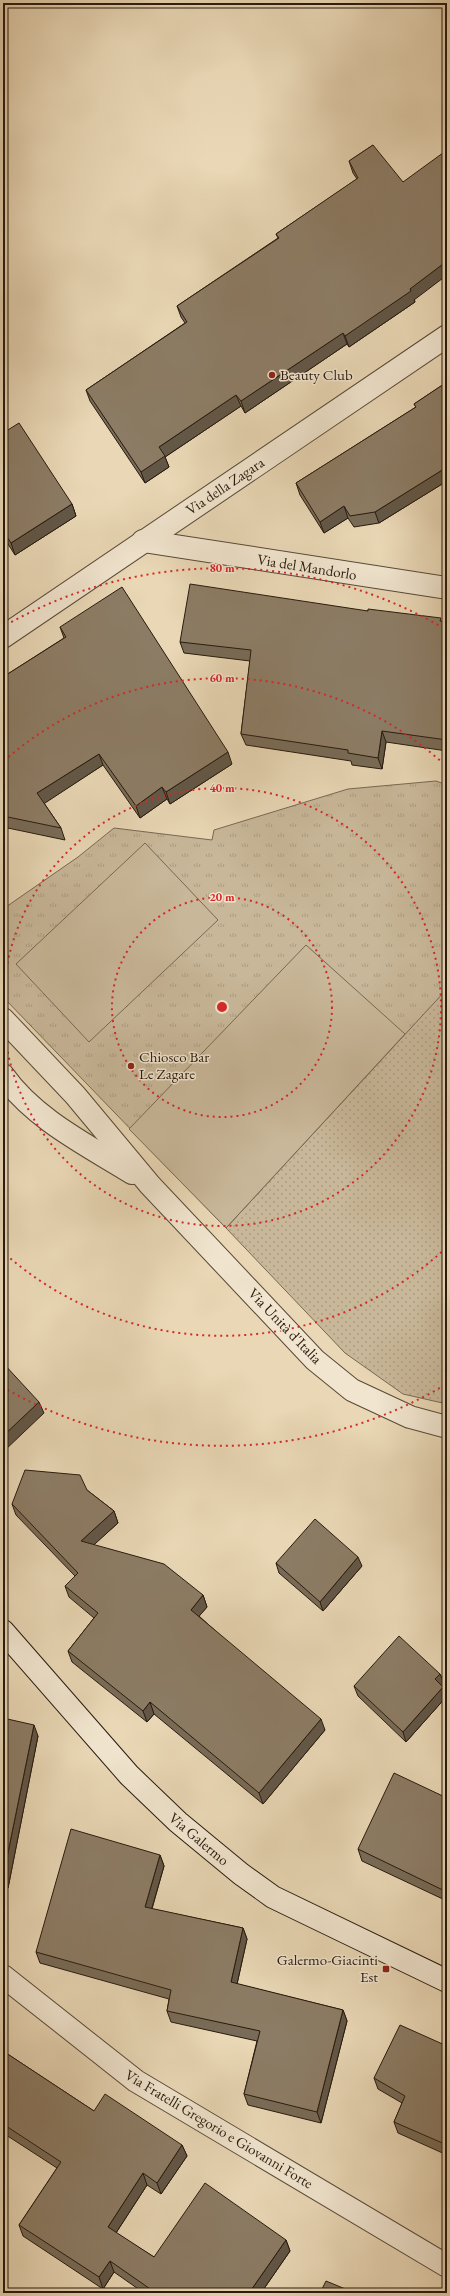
<svg xmlns="http://www.w3.org/2000/svg" width="450" height="2296" font-family="'EB Garamond',serif">
<style>
.grass{fill:url(#grass-dots);stroke:#786854}
.park{fill:url(#park-tufts);stroke:#786854}
.pitch{fill:#c8b799;stroke:#786854}
.lines{fill:none;stroke-linecap:round;stroke-linejoin:round}
.street-casing{stroke:#584938;stroke-width:24}
.secondary-casing{stroke:#281a0e;stroke-width:24}
.street{stroke:#f1e5cf;stroke-width:22}
.secondary{stroke:#f1e5cf;stroke-width:22}
.wall{fill:#786b57;stroke:#281a0e}
.shaded-wall{fill:#625747;stroke:#281a0e}
.building{fill:#8c7c65;stroke:#281a0e}
.ring{fill:none;stroke:#d62828;stroke-width:2;stroke-dasharray:2 4}
.poi-dot{fill:#8f2418;stroke:#f1e5cf;stroke-width:1.5}
.labels{text-anchor:middle;stroke-width:3;stroke-linejoin:round;paint-order:stroke}
.poi-label{font-size:15px;fill:#281a0e;stroke:#f1e5cf;text-anchor:start}
.street-label{font-size:15px;fill:#281a0e;stroke:#f1e5cf}
.centre{fill:#d62828;stroke:#f1e5cf;stroke-width:2}
.ring-label{font-size:12px;text-anchor:middle;font-weight:bold;fill:#d62828;stroke:#f1e5cf;stroke-width:3;stroke-linejoin:round;paint-order:stroke}
</style>
<defs>
<pattern id="grass-dots" width="8" height="8" patternUnits="userSpaceOnUse"><rect width="8" height="8" fill="#c8b799"/><path d="M2 2h.1M6 6h.1" fill="none" stroke="#ac9d83" stroke-width="1.8" stroke-linecap="round"/></pattern>
<pattern id="park-tufts" width="24" height="20" patternUnits="userSpaceOnUse"><rect width="24" height="20" fill="#c8b799"/><path d="M3 7l-1-3M5 7V3M7 7l1-3M15 17l-1-3M17 17v-4M19 17l1-3" fill="none" stroke="#ac9d83"/></pattern>
</defs>
<rect width="100%" height="100%" fill="#e9d7b5"/>
<filter id="stains"><feTurbulence type="fractalNoise" baseFrequency=".005" numOctaves="4"/><feColorMatrix values="0 0 0 0 .2 0 0 0 0 .09 0 0 0 0 .02 0 0 0 .5 -.17"/></filter>
<radialGradient id="worn" r=".72"><stop offset=".6" stop-color="#630" stop-opacity="0"/><stop offset="1" stop-color="#630" stop-opacity=".3"/></radialGradient>
<!-- grass -->
<path class="grass" d="M447,988V1404L403,1394L345,1353L226,1228Z"/>
<!-- park -->
<path class="park" d="M436,781L447,785V989L226,1228L3,997V909L78,857L114,828L212,840L214,830L348,789Z"/>
<!-- pitch -->
<g class="pitch">
<path d="M145,843L218,920L89,1042L16,964Z"/>
<path d="M306,945L405,1034L226,1228L129,1129Z"/>
</g>
<g class="lines">
<defs>
<g id="street">
<path d="M143,541L447,588"/>
<path d="M3,637L447,336"/>
<path d="M3,1019L75,1095L150,1185L315,1360L352,1390L410,1417L447,1427"/>
<path d="M3,1075C34,1119 87,1145 132,1173"/>
<path d="M3,1976L136,2081L447,2266"/>
</g>
<path id="secondary" d="M3,1631L129,1775L178,1822L241,1874L273,1897L447,1981"/>
</defs>
<!-- street casing -->
<use href="#street" class="street-casing"/>
<!-- secondary casing -->
<use href="#secondary" class="secondary-casing"/>
<!-- street -->
<use href="#street" class="street"/>
<!-- secondary -->
<use href="#secondary" class="secondary"/>
</g>
<!-- wall -->
<g class="wall">
<path d="M373,145L415,302L349,347L347,344L245,413L241,406L165,457L169,467L145,483L90,401L86,390L185,323L181,317L177,306L278,238L276,234L357,179L353,173L349,161Z"/>
<path d="M447,382V481L379,523L354,527L348,518L324,533L300,495L296,483L416,407L414,404Z"/>
<path d="M3,433L72,504L76,516L15,555L3,536Z"/>
<path d="M368,611L447,622V751L386,742L382,769L352,765L351,761L246,745L241,734L250,661L184,653L180,642Z"/>
<path d="M60,627L232,764L170,804L167,799L140,818L103,765L44,803L61,828L65,840L3,827V677L64,638Z"/>
<path d="M87,1490L114,1511L118,1523L93,1545L203,1595L207,1607L199,1616L325,1730L263,1804L154,1714L147,1722L72,1662L68,1651L94,1618L69,1597L65,1586L75,1576L16,1515L12,1504Z"/>
<path d="M276,1563L362,1566L323,1611L279,1573Z"/>
<path d="M440,1674L444,1683L442,1685L443,1687L447,1696L406,1742L358,1696L354,1686Z"/>
<path d="M3,1718L38,1736L8,1888L3,1887Z"/>
<path d="M447,1798V1901L362,1861L358,1849Z"/>
<path d="M160,1855L164,1866L152,1909L243,1928L247,1939L237,1984L343,2010L347,2021L321,2123L248,2105L244,2094L257,2041L171,2022L167,2011L169,1999L40,1963L36,1952Z"/>
<path d="M447,2046V2155L398,2133L394,2122L402,2103L378,2089L374,2078Z"/>
<path d="M3,2051L94,2111L182,2145L187,2156L161,2194L147,2185L116,2233L154,2257L286,2240L290,2251L261,2293H144L114,2272L103,2289L23,2236L19,2225L57,2168L3,2133Z"/>
</g>
<!-- shaded-wall -->
<g class="shaded-wall">
<path d="M447,261V275L414,300L415,302L349,347L345,336Z"/>
<path d="M343,333L347,344L245,413L241,401Z"/>
<path d="M236,395L241,406L165,457L169,467L145,483L141,472L159,447Z"/>
<path d="M447,467V481L379,523L375,512Z"/>
<path d="M72,504L76,516L15,555L11,543Z"/>
<path d="M344,506L348,518L324,533L320,522Z"/>
<path d="M382,731L386,742L382,769L378,758Z"/>
<path d="M228,752L232,764L170,804L166,792Z"/>
<path d="M99,754L103,765L42,805L37,793Z"/>
<path d="M162,787L167,799L140,818L136,806Z"/>
<path d="M39,1402L44,1413L3,1452V1436Z"/>
<path d="M114,1511L118,1523L85,1553L81,1541Z"/>
<path d="M358,1557L362,1566L323,1611L320,1602Z"/>
<path d="M203,1595L207,1607L195,1621L191,1610Z"/>
<path d="M440,1674L444,1683L439,1688L435,1679Z"/>
<path d="M443,1687L447,1696L406,1742L403,1732Z"/>
<path d="M150,1702L154,1714L147,1722L143,1711Z"/>
<path d="M321,1719L325,1730L263,1804L259,1793Z"/>
<path d="M34,1725L38,1736L8,1888L3,1877Z"/>
<path d="M160,1855L164,1866L149,1918L145,1907Z"/>
<path d="M243,1928L247,1939L235,1993L231,1982Z"/>
<path d="M343,2010L347,2021L321,2123L317,2112Z"/>
<path d="M182,2145L187,2156L161,2194L157,2183Z"/>
<path d="M143,2173L147,2185L112,2239L108,2227Z"/>
<path d="M286,2240L290,2251L261,2293H249Z"/>
<path d="M110,2261L114,2272L103,2289L99,2277Z"/>
</g>
<!-- building -->
<g class="building">
<path d="M373,145L403,182L447,150V261L410,289L411,291L345,336L343,333L241,401L236,395L159,447L165,456L141,472L86,390L187,322L177,306L279,238L276,234L358,178L349,161Z"/>
<path d="M447,382V467L375,512L350,516L344,506L320,522L296,483L416,407L414,404Z"/>
<path d="M19,423L72,504L11,543L3,531V433Z"/>
<path d="M190,584L368,611V609L441,618L440,621L447,622V740L382,731L378,758L348,753V750L241,734L251,650L180,642Z"/>
<path d="M122,587L228,752L166,792L162,787L136,806L99,754L37,793L61,828L3,816V677L66,637L60,627Z"/>
<path d="M3,1363L39,1402L3,1436Z"/>
<path d="M25,1470L80,1475L87,1490L114,1511L81,1541L164,1564L203,1595L191,1610L321,1719L259,1793L150,1702L143,1711L68,1651L98,1613L65,1586L78,1573L12,1504Z"/>
<path d="M315,1519L358,1557L320,1602L276,1563Z"/>
<path d="M399,1636L440,1674L435,1679L443,1687L403,1732L354,1686Z"/>
<path d="M3,1718L34,1725L3,1877Z"/>
<path d="M394,1773L447,1798V1892L358,1849Z"/>
<path d="M71,1829L160,1855L145,1907L243,1928L231,1982L343,2010L317,2112L244,2094L260,2031L167,2011L171,1990L36,1952Z"/>
<path d="M400,2025L447,2046V2145L394,2122L405,2096L374,2078Z"/>
<path d="M3,2051L94,2111L105,2094L182,2145L157,2183L143,2173L108,2227L154,2257L205,2183L286,2240L249,2293H156L110,2261L99,2277L19,2225L61,2162L3,2124Z"/>
<path d="M326,2281L355,2293H320Z"/>
</g>
<!-- distance rings -->
<g class="ring">
<circle cx="222" cy="1007" r="110"/>
<path d="M3 1005A219 219 0 1 1 3 1009"/>
<path d="M446 1248A329 329 0 0 1 4 1253M4 761A329 329 0 0 1 446 766"/>
<path d="M445 1385A439 439 0 0 1 6 1389M6 625A439 439 0 0 1 445 629"/>
</g>
<!-- markers -->
<g class="poi-dot">
<circle cx="272" cy="375" r="4"/>
<circle cx="131" cy="1066" r="4"/>
<rect x="382" y="1965" width="8" height="8" rx="2"/>
</g>
<g class="labels">
<!-- poi labels -->
<g class="poi-label">
<text x="280" y="380">Beauty Club</text>
<text x="139" y="1062">Chiosco Bar<tspan x="139" dy="17">Le Zagare</tspan></text>
<text x="378" y="1965" text-anchor="end">Galermo-Giacinti<tspan x="378" dy="17">Est</tspan></text>
</g>
<!-- street labels -->
<g class="street-label">
<text transform="translate(225 486) rotate(-34)" y="5">Via della Zagara</text>
<text transform="translate(307 567) rotate(9)" y="5">Via del Mandorlo</text>
<text transform="translate(285 1326) rotate(46)" y="5">Via Unità d'Italia</text>
<text transform="translate(199 1839) rotate(40)" y="5">Via Galermo</text>
<text transform="translate(219 2129) rotate(31)" y="5">Via Fratelli Gregorio e Giovanni Forte</text>
</g>
</g>
<circle cx="222" cy="1007" r="6" class="centre"/>
<g class="ring-label">
<text x="222" y="572">80 m</text>
<text x="222" y="682">60 m</text>
<text x="222" y="792">40 m</text>
<text x="222" y="901">20 m</text>
</g>
<!-- margin -->
<rect width="450" height="2296" fill="none" stroke="#e9d7b5" stroke-width="16"/>
<rect x="4" y="4" width="442" height="2288" fill="none" stroke="#281a0e" stroke-width="2"/>
<rect x="8" y="8" width="434" height="2280" fill="none" stroke="#281a0e"/>
<rect width="100%" height="100%" filter="url(#stains)"/>
<rect width="100%" height="100%" fill="url(#worn)"/>
</svg>
